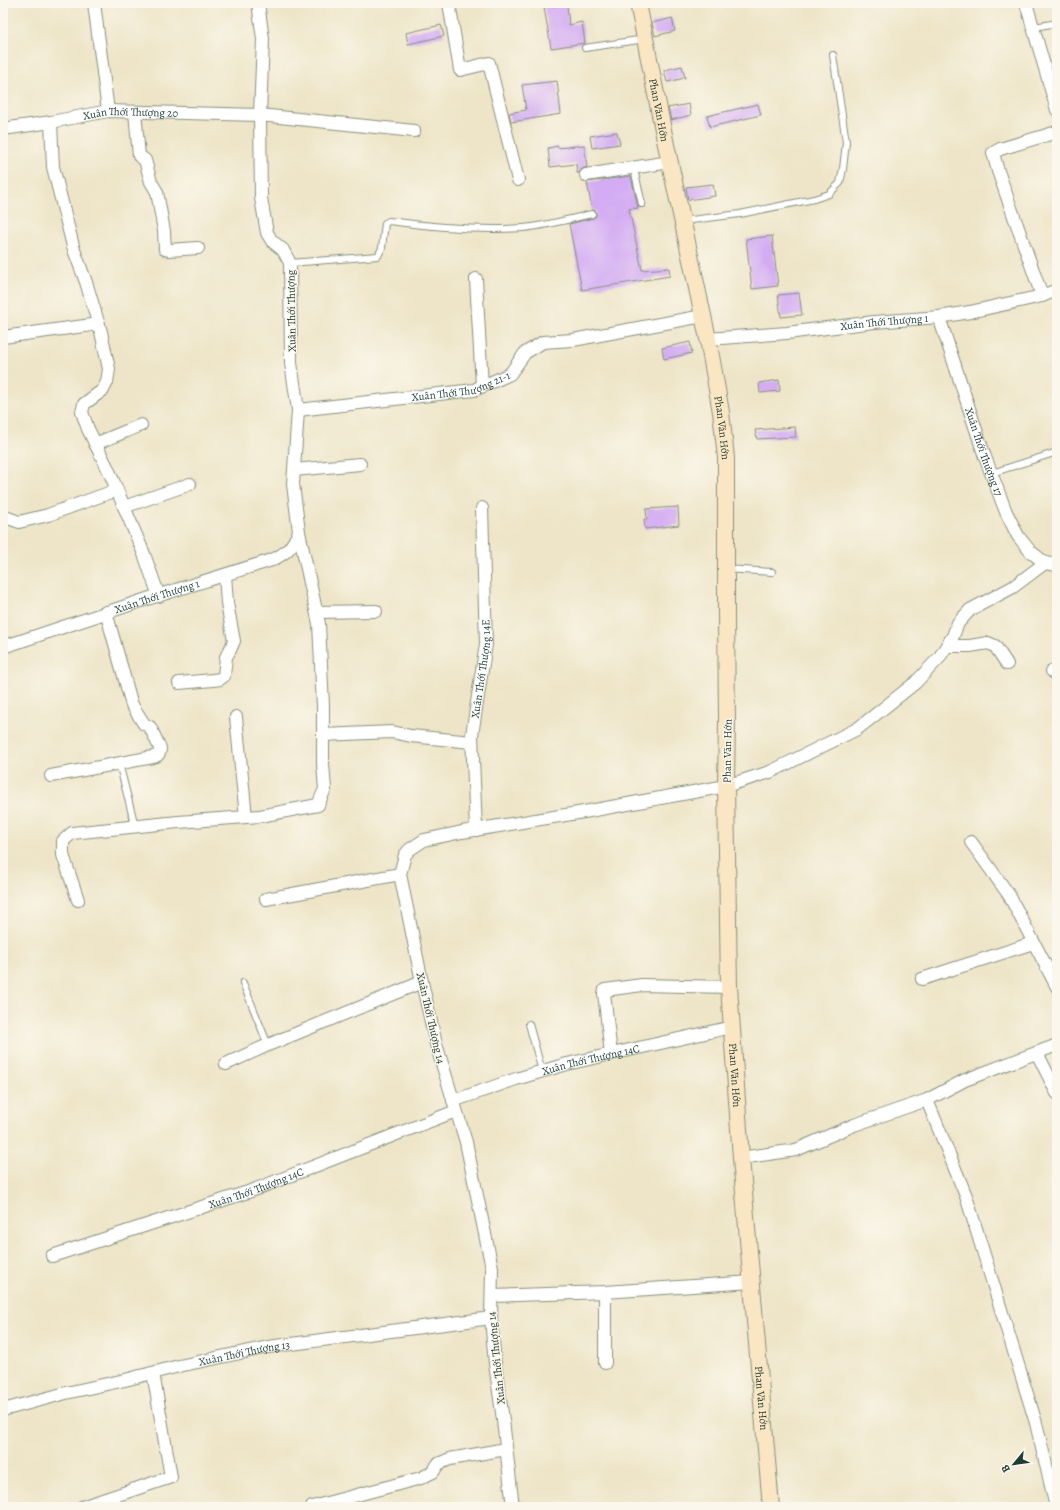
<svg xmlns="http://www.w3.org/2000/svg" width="1060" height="1510" font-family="Alegreya,serif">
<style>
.building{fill:#d3acf3}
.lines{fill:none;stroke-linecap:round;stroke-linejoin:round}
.service-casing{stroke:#86917e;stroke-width:8}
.minor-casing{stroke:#86917e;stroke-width:14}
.secondary-casing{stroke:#86917e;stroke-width:18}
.service{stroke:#fff;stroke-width:6}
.minor{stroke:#fff;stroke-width:12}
.secondary{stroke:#fbe6c3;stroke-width:16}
.labels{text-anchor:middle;stroke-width:3;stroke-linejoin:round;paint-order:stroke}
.street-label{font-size:11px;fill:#1f3d34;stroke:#fbf7ec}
</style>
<rect width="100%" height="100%" fill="#fbf7ec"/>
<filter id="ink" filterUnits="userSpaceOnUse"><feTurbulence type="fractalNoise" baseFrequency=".025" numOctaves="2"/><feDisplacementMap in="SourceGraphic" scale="8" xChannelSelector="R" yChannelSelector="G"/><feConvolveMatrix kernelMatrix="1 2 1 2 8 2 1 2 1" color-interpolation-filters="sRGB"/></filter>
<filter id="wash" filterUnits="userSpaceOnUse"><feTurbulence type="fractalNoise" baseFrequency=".012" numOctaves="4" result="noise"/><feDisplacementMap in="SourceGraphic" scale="16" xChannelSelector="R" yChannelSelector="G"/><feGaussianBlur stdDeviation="0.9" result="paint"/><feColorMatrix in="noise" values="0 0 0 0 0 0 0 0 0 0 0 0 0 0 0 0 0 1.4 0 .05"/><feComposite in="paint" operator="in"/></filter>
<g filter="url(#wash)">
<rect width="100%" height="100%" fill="#eee5c8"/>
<g id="blocks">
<!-- building -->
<g class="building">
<path d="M567,5L569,25L582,22L585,43L551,48L544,7Z"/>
<path d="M672,18L675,31L655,36L652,23Z"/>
<path d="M441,25L444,36L408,44L406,33Z"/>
<path d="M682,66L685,78L667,82L664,70Z"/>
<path d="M557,81L561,114L511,122L509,113L526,110L522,85Z"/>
<path d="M689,104L691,115L671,120L668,108Z"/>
<path d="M758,104L761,115L710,127L707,116Z"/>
<path d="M617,132L620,144L592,148L590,136Z"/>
<path d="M584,145L587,167L582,169L579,173H577L576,164L550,167L548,148L558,146V148Z"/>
<path d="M631,176L638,208L629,209L642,270L669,268L670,276L582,290L569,224L593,218L596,216V211L592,210L587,182Z"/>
<path d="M713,184L715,196L688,200L686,187Z"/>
<path d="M772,236L778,286L752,289L746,239Z"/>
<path d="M799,293L802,315L781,317L778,295Z"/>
<path d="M690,342L692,353L664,359L662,348Z"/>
<path d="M779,380L780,391L760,393L759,383Z"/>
<path d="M795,427L796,437L757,439L755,430Z"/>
<path d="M678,507L679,525L645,529L644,519H647L646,509Z"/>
</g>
</g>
</g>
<g filter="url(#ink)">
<use href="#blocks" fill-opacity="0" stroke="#86917e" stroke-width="1"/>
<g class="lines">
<defs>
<g id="service">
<path d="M1034,27L1057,23"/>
<path d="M585,48L645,39"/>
<path d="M634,169L642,204"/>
<path d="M683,221L740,214L814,199L829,194L840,183L843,169L846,142L833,55"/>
<path d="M290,263L378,256L382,248L385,223L389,221C433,227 478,231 523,228C546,226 569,219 592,214"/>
<path d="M992,473L1057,452"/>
<path d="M726,569L772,572"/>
<path d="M119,763L135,826"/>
<path d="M243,983L268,1045"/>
<path d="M529,1024L542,1071"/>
</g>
<g id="minor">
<path d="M94,3L108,111"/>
<path d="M449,3L460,70L489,63L518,180"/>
<path d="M1026,3L1057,110"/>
<path d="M135,112L139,156L145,160L151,182L157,192L164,231L165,249L169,250L198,248"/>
<path d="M51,122L53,167L74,250L86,282L101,332L109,369L107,382L103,390L84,404L82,412L88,429L109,471L144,554L159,596"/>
<path id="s1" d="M3,129L51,122L108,111L260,115L414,131"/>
<path d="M586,175L670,162"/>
<path d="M476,279L482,386"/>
<path d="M1042,296L998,171L993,153L1000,149L1057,132"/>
<path id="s2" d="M939,317L985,457L1006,512L1018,536L1030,551L1045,563L1057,565"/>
<path d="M3,337L99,324"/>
<path id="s3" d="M708,339L787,333L874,322L939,317L970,312L1042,296L1057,290"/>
<path id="s4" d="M298,410L474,390L510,374L525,353L543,342L573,340L703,316"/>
<path d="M95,444L141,425"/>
<path d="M294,470L360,464"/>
<path d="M124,507L190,484"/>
<path d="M3,516L19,522L48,515L117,490"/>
<path d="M317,612L376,611"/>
<path d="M947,646H970L988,643L995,646L1007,664"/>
<path id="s5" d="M3,647L147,599L272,560C287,553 292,547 299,532"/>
<path d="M1052,671L1057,675"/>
<path d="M179,683L213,680L220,679L224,676L226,657L231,648L234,641L227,603L225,575"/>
<path d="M236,717L246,817"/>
<path d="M323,735L392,732L411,736L472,742"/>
<path d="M51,776L153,757C158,756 160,754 160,748L150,727L144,724L132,705L106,612"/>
<path id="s6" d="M476,830L472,735L486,644L482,508"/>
<path d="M971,842L1009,895L1057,987"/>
<path d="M266,899L400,874"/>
<path d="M78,900L63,855V841L72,833L178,822L260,816L318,805L325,789L323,764V706L319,624L299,532L293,484L298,410L291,363L290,263L283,250L272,241L267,233L261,198L260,115L263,39L258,3"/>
<path d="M922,979L1033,943"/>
<path d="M1037,1053L1057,1093"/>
<path d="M611,1054L604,993L605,990L642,985L729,987"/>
<path d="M226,1064L268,1045L422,982"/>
<path d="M927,1100L966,1196L1036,1423L1056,1507"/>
<path id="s7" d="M453,1101L516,1079L567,1064L732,1027"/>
<path d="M741,1158L796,1150L854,1125L927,1100L965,1080L1057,1045"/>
<path id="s8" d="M52,1256L251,1191L456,1111"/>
<path d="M492,1296L605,1292L752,1282"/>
<path d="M605,1363V1292"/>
<path id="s9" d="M3,1410L66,1393L125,1380L179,1366L268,1347L491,1318"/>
<path d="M82,1507L171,1477L153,1373"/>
<path d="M312,1507L421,1478L433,1472L438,1464L450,1459L506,1449"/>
<path d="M513,1507L503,1420L495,1364L491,1318L492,1268L466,1142L436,1044L422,982L400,874L405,855L409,850L424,840L462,832L584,812L726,786L770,772L857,729L875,715L915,683L939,658L953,636L958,623L970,610L1013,587L1045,563"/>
</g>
<g id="secondary">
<path id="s10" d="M638,3L665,140L708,339L721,412L726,458V616L727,719L726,786L729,987L741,1158L771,1507"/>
</g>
</defs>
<!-- service casing -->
<use href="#service" class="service-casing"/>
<!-- minor casing -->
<use href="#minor" class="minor-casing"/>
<!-- secondary casing -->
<use href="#secondary" class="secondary-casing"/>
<!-- service -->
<use href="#service" class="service"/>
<!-- minor -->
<use href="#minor" class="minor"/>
<!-- secondary -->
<use href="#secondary" class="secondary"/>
</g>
</g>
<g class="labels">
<!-- street labels -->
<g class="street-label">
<text dy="4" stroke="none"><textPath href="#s10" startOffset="109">Phan Văn Hớn</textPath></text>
<text dy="4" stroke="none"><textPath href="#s1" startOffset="129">Xuân Thới Thượng 20</textPath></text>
<text transform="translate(291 311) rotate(-91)" y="4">Xuân Thới Thượng</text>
<text dy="4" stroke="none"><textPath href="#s3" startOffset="177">Xuân Thới Thượng 1</textPath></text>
<text dy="4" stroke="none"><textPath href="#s4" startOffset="165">Xuân Thới Thượng 21-1</textPath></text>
<text dy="4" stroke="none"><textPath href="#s10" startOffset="433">Phan Văn Hớn</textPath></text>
<text dy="4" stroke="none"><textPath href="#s2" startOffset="142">Xuân Thới Thượng 17</textPath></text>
<text dy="4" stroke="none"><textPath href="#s5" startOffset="162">Xuân Thới Thượng 1</textPath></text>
<text dy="4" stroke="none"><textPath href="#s6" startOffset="162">Xuân Thới Thượng 14E</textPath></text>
<text transform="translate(727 751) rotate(-89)" y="4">Phan Văn Hớn</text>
<text transform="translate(431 1018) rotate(77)" y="4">Xuân Thới Thượng 14</text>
<text dy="4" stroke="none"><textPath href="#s7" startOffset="144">Xuân Thới Thượng 14C</textPath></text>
<text dy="4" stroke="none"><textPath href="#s10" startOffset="1081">Phan Văn Hớn</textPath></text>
<text dy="4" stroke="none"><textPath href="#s8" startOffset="215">Xuân Thới Thượng 14C</textPath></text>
<text dy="4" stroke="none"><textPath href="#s9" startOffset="248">Xuân Thới Thượng 13</textPath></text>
<text transform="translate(496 1358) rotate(-96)" y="4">Xuân Thới Thượng 14</text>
<text dy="4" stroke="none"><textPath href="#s10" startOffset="1405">Phan Văn Hớn</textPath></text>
</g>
</g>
<!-- margin -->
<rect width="1060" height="1510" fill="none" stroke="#fbf7ec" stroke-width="16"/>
<!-- north arrow -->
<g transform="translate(1014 1464) rotate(241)" stroke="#fbf7ec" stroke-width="3" paint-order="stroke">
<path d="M0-3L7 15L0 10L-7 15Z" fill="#1f3d34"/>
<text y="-6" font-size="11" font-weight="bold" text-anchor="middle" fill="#1f3d34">B</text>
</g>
</svg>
